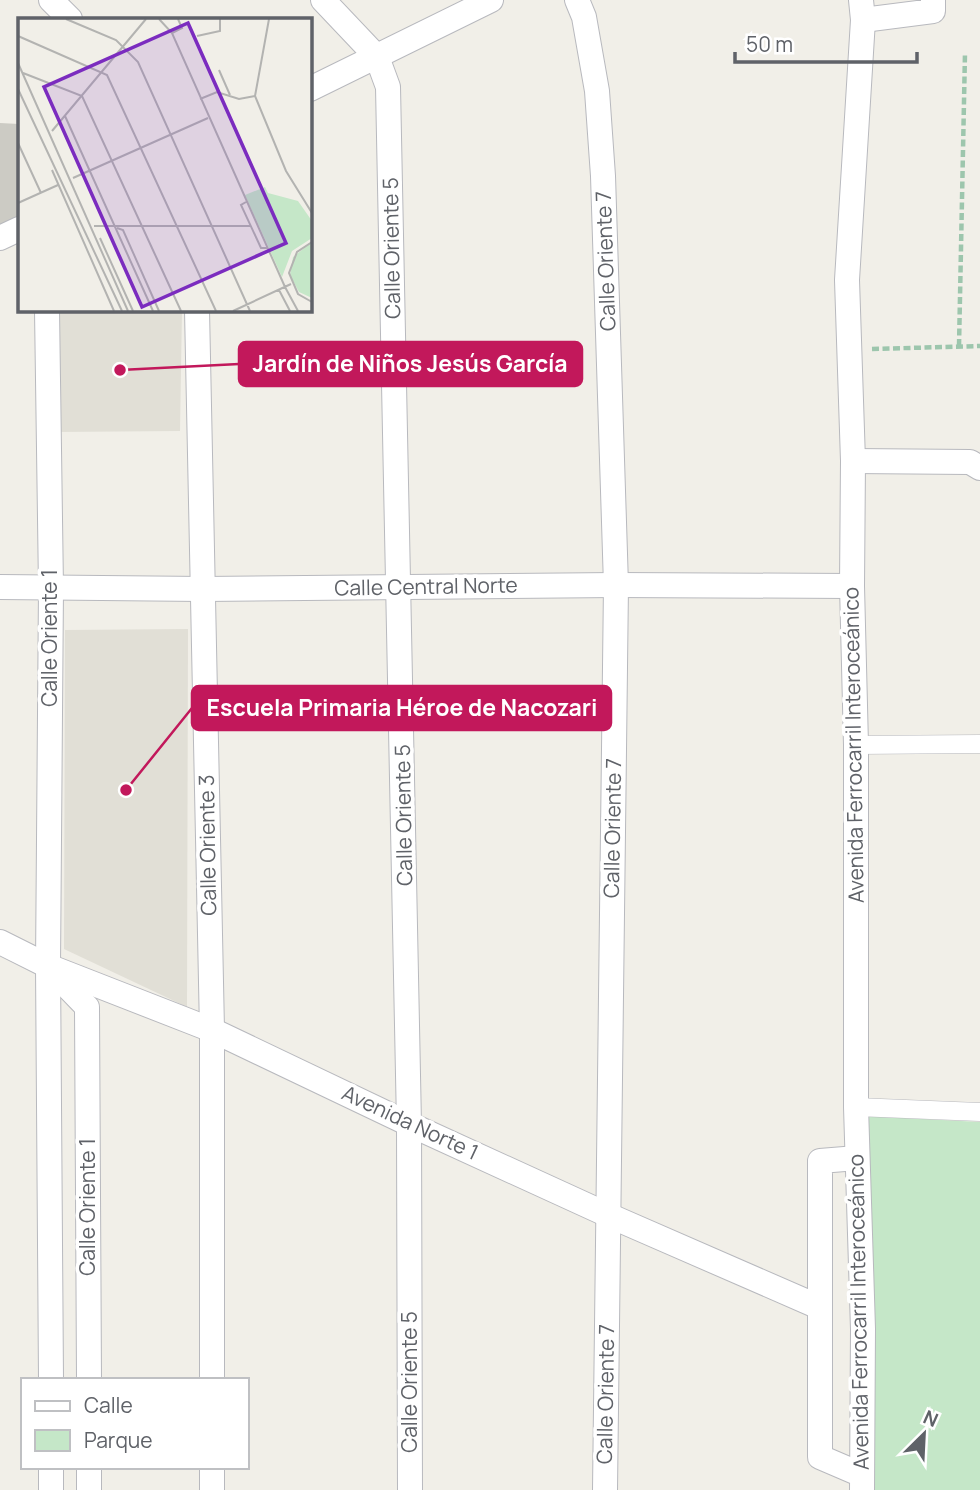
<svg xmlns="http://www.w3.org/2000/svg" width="980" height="1490" font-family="Manrope,sans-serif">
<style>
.education{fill:#e1dfd6}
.green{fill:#c5e7c8}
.building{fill:#cccbc4}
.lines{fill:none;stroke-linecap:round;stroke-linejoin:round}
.pedestrian-casing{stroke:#b8b9be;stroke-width:19}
.minor-casing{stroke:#b8b9be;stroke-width:26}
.path{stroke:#9dc6ad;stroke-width:4.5;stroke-dasharray:7 3.5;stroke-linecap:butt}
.pedestrian{stroke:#fff;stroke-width:18}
.minor{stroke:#fff;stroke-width:24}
.labels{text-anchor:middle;stroke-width:7;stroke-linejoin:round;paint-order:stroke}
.street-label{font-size:21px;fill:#5f6268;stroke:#fff}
.inset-road{fill:none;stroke:#b3b3b1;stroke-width:2}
.view{fill:#7b2cbf;fill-opacity:0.15;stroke:#7b2cbf;stroke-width:3.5}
.inset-edge{fill:none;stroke:#5f6268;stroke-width:3.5}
.leader{fill:none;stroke:#c2185b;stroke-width:2.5}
.callout-dot{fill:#c2185b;stroke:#fff;stroke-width:2.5}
.callout{fill:#c2185b;stroke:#c2185b;stroke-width:2.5}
.callout-label{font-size:23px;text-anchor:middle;font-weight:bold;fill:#fff}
</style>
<rect width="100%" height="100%" fill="#f1efe8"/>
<!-- education -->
<g class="education">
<path d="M60,310H182L180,431L58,432Z"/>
<path d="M188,629L187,1007L64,949L65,630Z"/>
</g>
<!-- green -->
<path class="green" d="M866,1116L980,1122V1490H869Z"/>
<!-- building -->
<path class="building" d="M0,123L19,124V217L0,226Z"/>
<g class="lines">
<defs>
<g id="pedestrian">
<path d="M856,745L980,744"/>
<path d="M856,1107L980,1112"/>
</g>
<g id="minor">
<path d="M51,0L70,19"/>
<path d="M323,0L377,57L388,87L409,1124L410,1490"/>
<path d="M577,0L584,17L597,91L603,176L616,585L605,1490"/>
<path d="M861,0L863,20L847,280L853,461L852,586L856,745V1107L863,1329L862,1490"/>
<path d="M863,20L933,11V0"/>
<path d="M310,89L491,0"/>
<path d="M0,238L19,229"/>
<path d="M47,310L51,588L48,966L51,1380"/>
<path d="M197,310L212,1030V1380"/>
<path d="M853,461L970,462L980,468"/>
<path d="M0,587L203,589L616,585L852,586"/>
<path d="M0,942L48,966L212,1030L409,1124L608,1215L819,1307"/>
<path d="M53,972L87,1007L89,1380"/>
<path d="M857,1158L820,1161V1457L862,1475"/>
<path d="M51,1467V1490"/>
<path d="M89,1467V1490"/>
<path d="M212,1490V1467"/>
</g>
</defs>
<!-- pedestrian casing -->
<use href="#pedestrian" class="pedestrian-casing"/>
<!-- minor casing -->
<use href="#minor" class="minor-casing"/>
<!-- path -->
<g class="path">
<path d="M959,346L965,53"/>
<path d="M872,349L980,346"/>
</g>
<!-- pedestrian -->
<use href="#pedestrian" class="pedestrian"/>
<!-- minor -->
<use href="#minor" class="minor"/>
</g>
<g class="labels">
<!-- street labels -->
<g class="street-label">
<text transform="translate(392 248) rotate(-91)" y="7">Calle Oriente 5</text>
<text transform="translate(606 261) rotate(-92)" y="7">Calle Oriente 7</text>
<text transform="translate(426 587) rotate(-1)" y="7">Calle Central Norte</text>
<text transform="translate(50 638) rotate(-90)" y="7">Calle Oriente 1</text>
<text transform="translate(854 745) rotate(-91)" y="7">Avenida Ferrocarril Interoceánico</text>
<text transform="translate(404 815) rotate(-91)" y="7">Calle Oriente 5</text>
<text transform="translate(613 828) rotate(-89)" y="7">Calle Oriente 7</text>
<text transform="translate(208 845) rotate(-91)" y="7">Calle Oriente 3</text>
<text transform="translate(410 1123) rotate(25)" y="7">Avenida Norte 1</text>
<text transform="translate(88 1207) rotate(-90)" y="7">Calle Oriente 1</text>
<text transform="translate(859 1312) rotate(-91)" y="7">Avenida Ferrocarril Interoceánico</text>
<text transform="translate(410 1382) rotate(-90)" y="7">Calle Oriente 5</text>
<text transform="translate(606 1394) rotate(-89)" y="7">Calle Oriente 7</text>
</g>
</g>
<!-- overview -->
<g transform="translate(18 18)">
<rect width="294" height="294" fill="#f1efe8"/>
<path d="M247,169L250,175L280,183L294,203V220L274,233L264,259L227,177ZM294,224V280L281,274L272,257L275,239Z" fill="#c5e7c8"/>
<path class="inset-road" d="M48,1L98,22L120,44L232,293M141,1L154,15L267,269M251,1L237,78L268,153L294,195M154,15L164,10L160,1M0,18L89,57L198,293M179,18L202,13V1M0,45L110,293M201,52L212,77M5,55L64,78L163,293M0,71L104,293M182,81L199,74L221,81L237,78M47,98L135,293M34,113L128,1M0,125L23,175M34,152L96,293M55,160L190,100M228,184L223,187L243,230H250M0,185L40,167M76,208H232M99,210L105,212L141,293M82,220L115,293M294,224L279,234L271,255L280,276L294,284M267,269L280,293M261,272L272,293M215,293L273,266"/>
<path class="view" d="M170,5L268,225L124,289L26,69Z"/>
<rect width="294" height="294" class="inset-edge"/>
</g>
<!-- callouts -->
<path class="leader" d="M120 370L239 364M126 790L192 708"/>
<g class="callout-dot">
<circle cx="120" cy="370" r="7"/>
<circle cx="126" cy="790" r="7"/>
</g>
<g class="callout">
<rect x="239" y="342" width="343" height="44" rx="7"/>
<rect x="192" y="686" width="419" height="44" rx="7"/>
</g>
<g class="callout-label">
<text x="410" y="372">Jardín de Niños Jesús García</text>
<text x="402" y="716">Escuela Primaria Héroe de Nacozari</text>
</g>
<!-- legend -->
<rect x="21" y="1378" width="228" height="91" fill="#ffffff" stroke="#bfc0c3" stroke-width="2"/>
<rect x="35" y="1401" width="35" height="10" fill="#ffffff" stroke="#bfc0c3" stroke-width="2"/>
<text x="84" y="1413" font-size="21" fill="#5f6268">Calle</text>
<rect x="35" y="1430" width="35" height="21" fill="#c5e7c8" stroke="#bfc0c3" stroke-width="2"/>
<text x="84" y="1448" font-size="21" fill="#5f6268">Parque</text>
<!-- north arrow -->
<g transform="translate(924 1434) rotate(24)" stroke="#ffffff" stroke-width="5" paint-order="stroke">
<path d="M0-5L12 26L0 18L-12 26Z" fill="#5f6268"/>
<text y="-10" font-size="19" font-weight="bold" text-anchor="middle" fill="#5f6268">N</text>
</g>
<!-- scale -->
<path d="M735 52v10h182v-10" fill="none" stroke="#5f6268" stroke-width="3.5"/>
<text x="746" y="52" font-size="21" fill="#5f6268" stroke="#ffffff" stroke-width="5" paint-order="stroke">50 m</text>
</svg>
